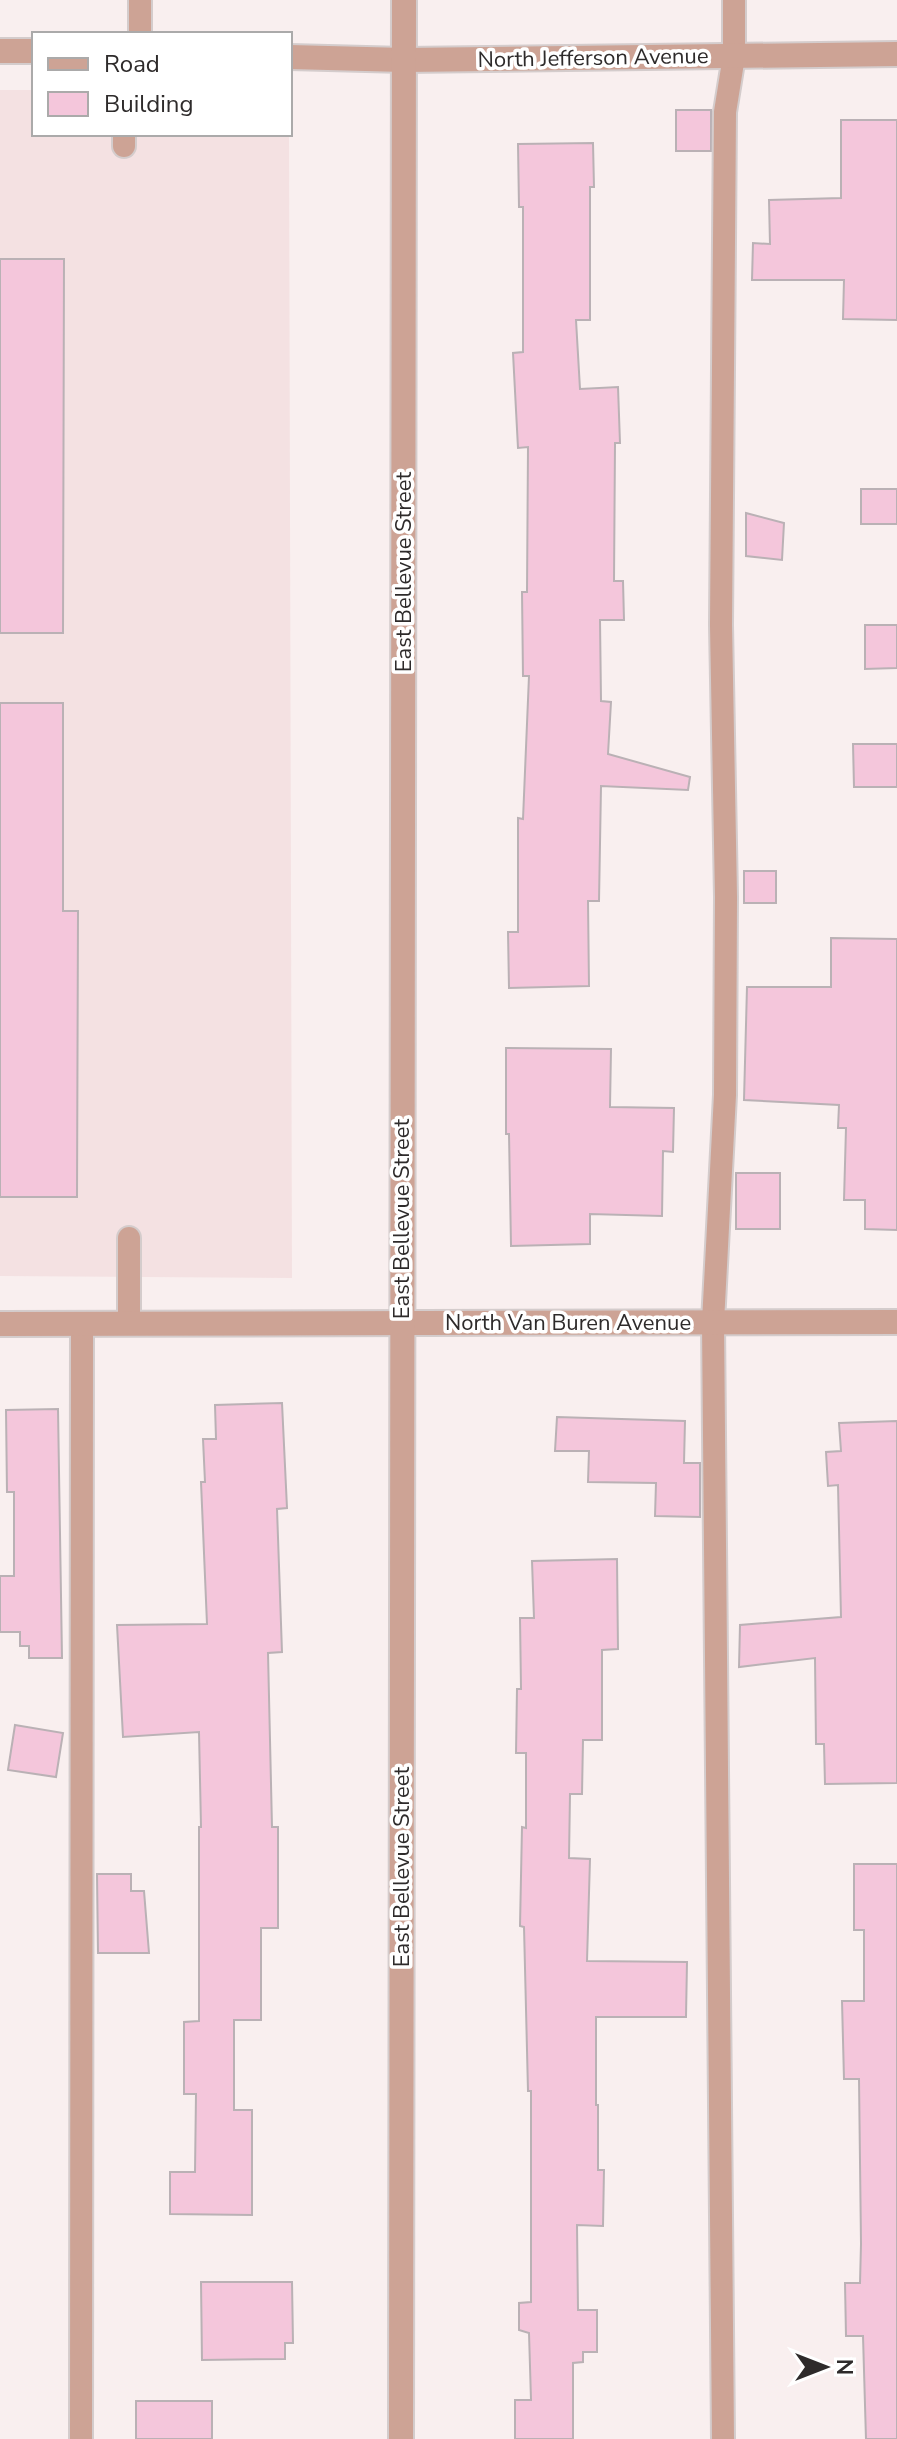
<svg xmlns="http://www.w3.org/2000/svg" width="897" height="2439" font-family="'Nunito Sans',sans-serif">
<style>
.built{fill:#f4e1e2}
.building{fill:#f4c6db;stroke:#bab1b5;stroke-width:2}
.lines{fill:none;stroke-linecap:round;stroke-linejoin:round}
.service-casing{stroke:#d4cccc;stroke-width:26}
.minor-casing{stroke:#d4cccc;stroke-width:28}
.service{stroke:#cda395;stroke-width:22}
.minor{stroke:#cda395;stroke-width:24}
.labels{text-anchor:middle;stroke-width:7;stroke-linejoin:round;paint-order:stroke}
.street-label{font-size:22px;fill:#2e2b2b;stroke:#fff}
</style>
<rect width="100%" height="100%" fill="#f9efef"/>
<!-- built -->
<path class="built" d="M0,90H34V134H289L292,1278L0,1276Z"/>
<!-- building -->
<g class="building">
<rect x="676" y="110" width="35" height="41"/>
<path d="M841,120H897V320L843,319L844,280H752L753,243L770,244L769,200L841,198Z"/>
<path d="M593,143L594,187H590V320H576L580,389L618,387L620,443H615L614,581H623L624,620H600L601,701L611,702L608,754L690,777L688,790L601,786L599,901H588L589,986L509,988L508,932H518V818L523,819L529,676H523L522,592H527L528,447L518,448L513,353L523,352V207H519L518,144Z"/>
<path d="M0,259H64L63,633H0Z"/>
<rect x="861" y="489" width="36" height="35"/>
<path d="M746,513L784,523L782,560L746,556Z"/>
<path d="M865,625H897V668L865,669Z"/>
<path d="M0,703H63V911H78L77,1197H0Z"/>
<path d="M853,744H897V787H854Z"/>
<rect x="744" y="871" width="32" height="32"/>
<path d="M831,938L897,939V1230L865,1229V1200H844L846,1128H838L839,1105L744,1100L747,987H831Z"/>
<path d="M506,1048L611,1049L610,1107L674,1108L673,1152L663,1151L662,1216L590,1214V1244L511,1246L509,1134H506Z"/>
<rect x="736" y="1173" width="44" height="56"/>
<path d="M282,1403L287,1508L277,1509L282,1652L268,1653L272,1827H278V1928H261V2020H234V2110H252V2215L170,2214V2172H195L196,2094H184V2022L199,2021V1827H201L199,1732L123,1737L117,1625L207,1624L201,1482H205L203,1439H216L215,1405Z"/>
<path d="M58,1409L62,1658H29V1646H20V1632H0V1576H14V1492H7L6,1410Z"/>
<path d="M557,1417L685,1421L684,1463H700V1517L655,1516L656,1483L588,1482L589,1451H555Z"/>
<path d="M897,1421V1783L825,1784L824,1744H816L815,1658L739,1667L740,1625L841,1617L838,1485L828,1486L826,1452L841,1451L839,1423Z"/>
<path d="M617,1559L618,1649L602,1650V1740H583L582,1794H570L569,1858L590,1859L587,1961L687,1962L686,2017H596V2105H598V2170H604L603,2226L577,2225L578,2310H597V2352H583V2362L573,2363V2439H515V2400H531L529,2333L519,2330V2303L531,2302V2091H528L524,1927L520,1926L522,1827L526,1828V1753H516L517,1689H521L520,1618H534L532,1561Z"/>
<path d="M15,1725L63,1733L56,1777L8,1770Z"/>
<path d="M854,1864H897V2439H866L863,2336H846L845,2283H860L861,2244L859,2079H844L842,2001H864V1930H854Z"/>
<path d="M97,1874H131V1891H144L149,1953H98Z"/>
<path d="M201,2282H292L293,2343H285V2359L202,2360Z"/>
<rect x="136" y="2401" width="76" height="38"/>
</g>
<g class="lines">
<defs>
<g id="service">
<path d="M140,34V0"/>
<path d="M124,134V146"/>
<path d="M129,1238V1323"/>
<path d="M81,2439L82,1323"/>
<path d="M723,2439L713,1322L725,1095L726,897L721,625L725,112L734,56V0"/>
</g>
<g id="minor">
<path d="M0,51H34"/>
<path d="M290,57L404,60L897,54"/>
<path d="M0,1324L897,1322"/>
<path d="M401,2439L404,0"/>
</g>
</defs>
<!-- service casing -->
<use href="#service" class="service-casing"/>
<!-- minor casing -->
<use href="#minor" class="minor-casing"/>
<!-- service -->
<use href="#service" class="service"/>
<!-- minor -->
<use href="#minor" class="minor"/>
</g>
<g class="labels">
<!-- street labels -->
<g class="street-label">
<text transform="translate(593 57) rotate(-1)" y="8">North Jefferson Avenue</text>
<text transform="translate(403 572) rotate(-90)" y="8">East Bellevue Street</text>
<text transform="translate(401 1219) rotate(-90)" y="8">East Bellevue Street</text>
<text x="568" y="1330">North Van Buren Avenue</text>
<text transform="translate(401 1867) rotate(-90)" y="8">East Bellevue Street</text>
</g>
</g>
<!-- legend -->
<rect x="32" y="32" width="260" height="104" fill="#ffffff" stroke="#abaaaa" stroke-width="2"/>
<rect x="48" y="58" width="40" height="12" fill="#cda395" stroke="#abaaaa" stroke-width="2"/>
<text x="104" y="72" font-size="24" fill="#2e2b2b">Road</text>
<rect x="48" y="92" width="40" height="24" fill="#f4c6db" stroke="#abaaaa" stroke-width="2"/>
<text x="104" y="112" font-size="24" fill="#2e2b2b">Building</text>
<!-- north arrow -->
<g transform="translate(825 2367) rotate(90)" stroke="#ffffff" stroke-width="6" paint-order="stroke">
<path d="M0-6L14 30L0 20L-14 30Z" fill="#2e2b2b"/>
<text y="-12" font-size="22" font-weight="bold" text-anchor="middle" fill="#2e2b2b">N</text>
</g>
</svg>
